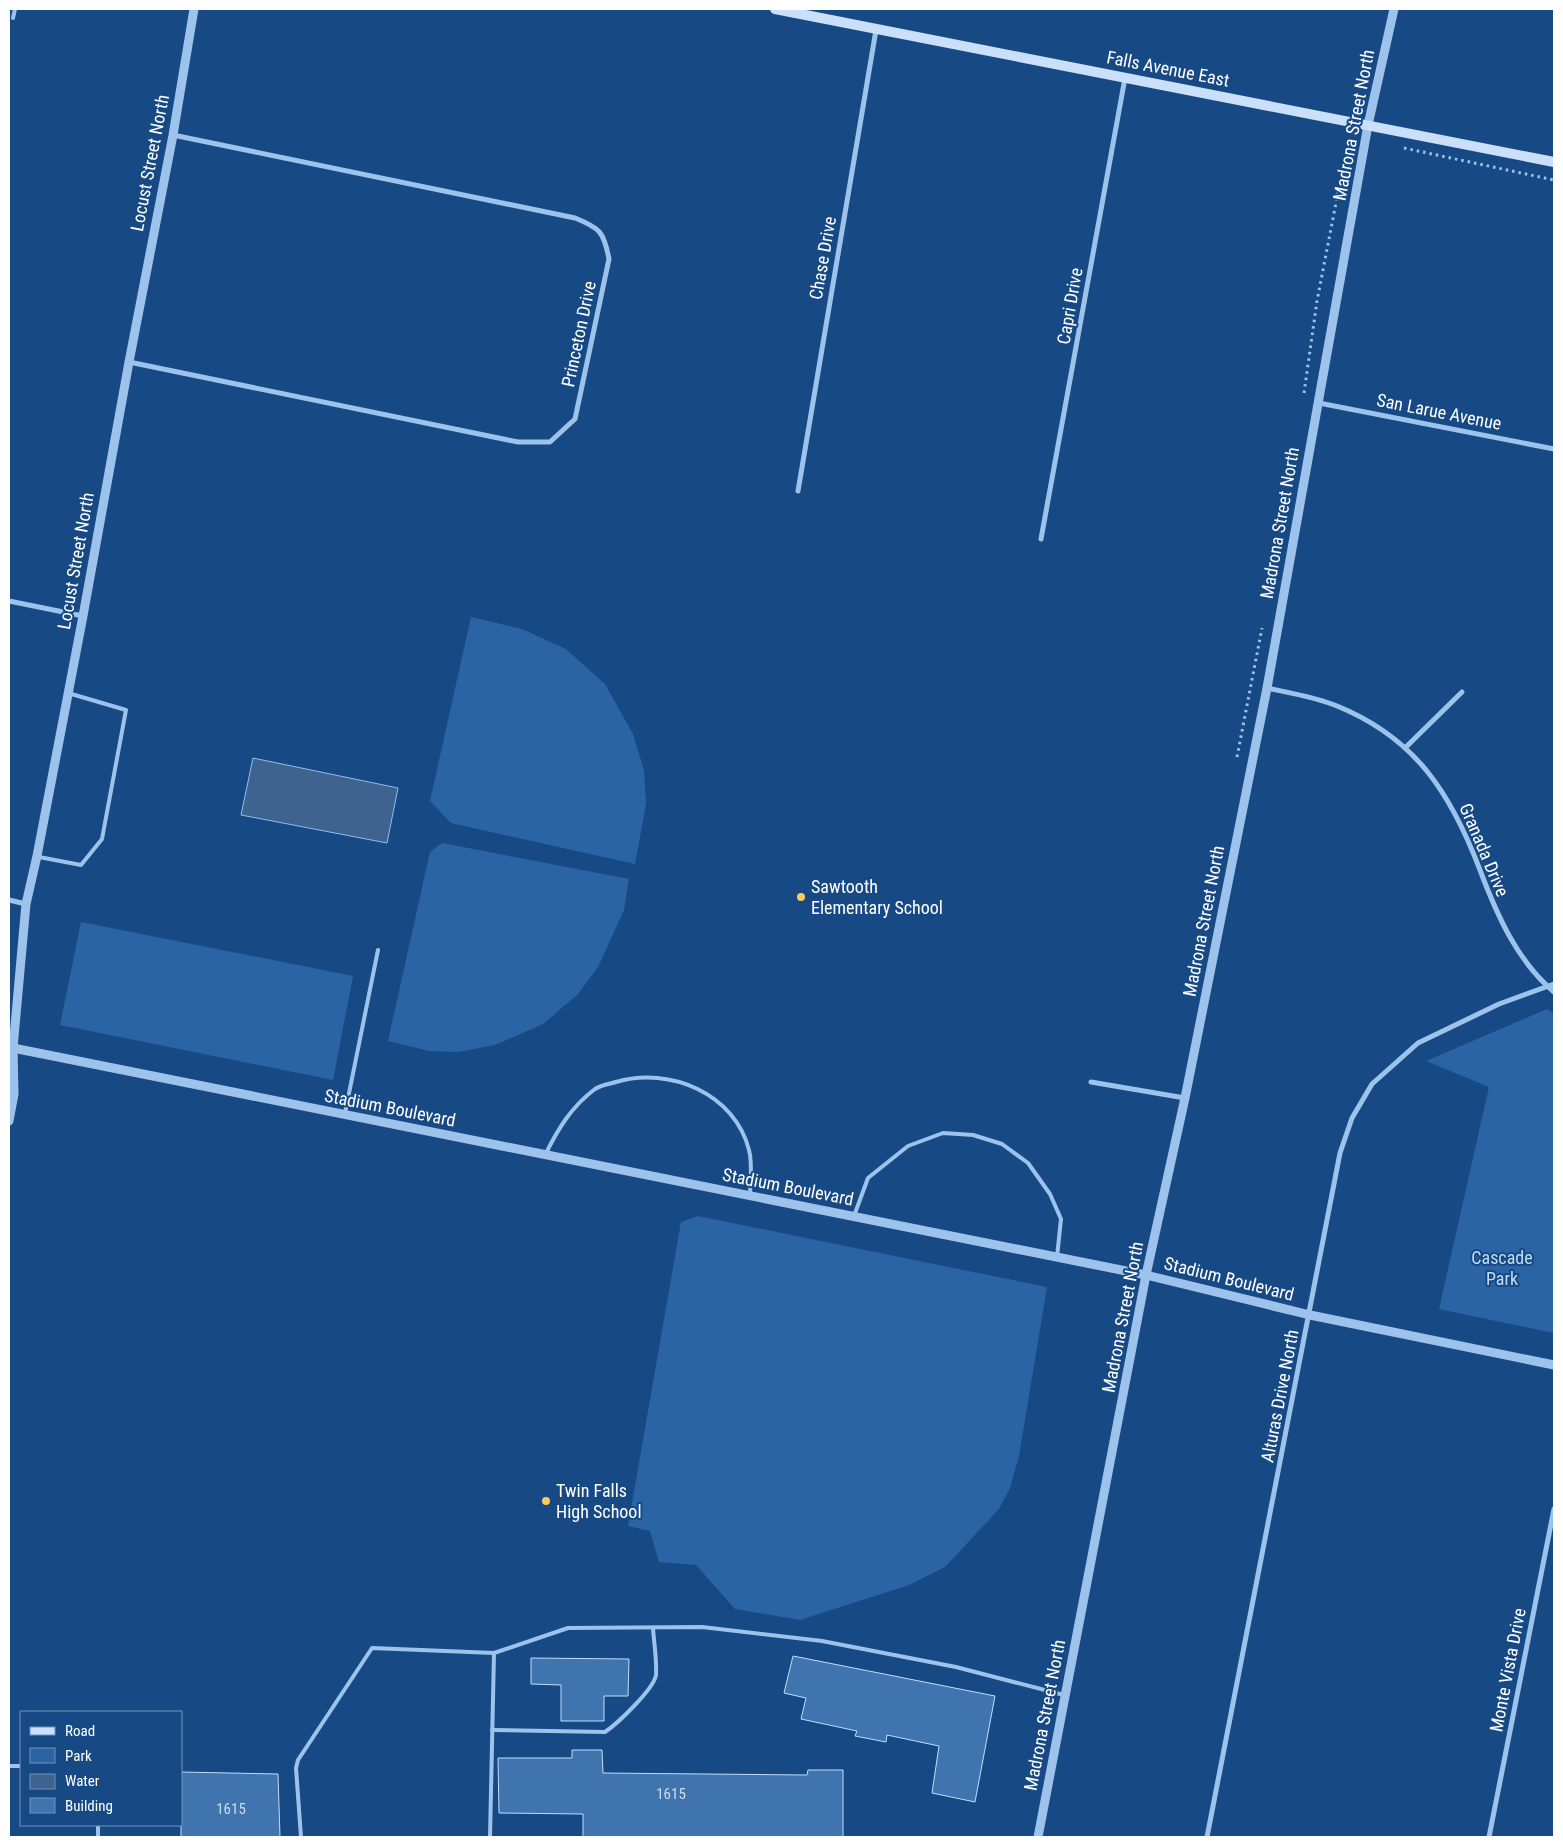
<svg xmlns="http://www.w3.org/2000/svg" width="1563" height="1846" font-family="'Roboto Condensed',sans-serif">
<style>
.green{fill:#2a64a4}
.water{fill:#3d638e;stroke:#8fbeef}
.building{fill:#4074af;stroke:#c2ddf9}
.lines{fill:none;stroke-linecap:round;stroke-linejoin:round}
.path{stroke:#9dc3ed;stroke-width:3;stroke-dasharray:2.5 4;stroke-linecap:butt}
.service{stroke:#9dc3ed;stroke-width:4}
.minor{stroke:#9dc3ed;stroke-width:5}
.tertiary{stroke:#9dc3ed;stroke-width:9}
.secondary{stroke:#cadff9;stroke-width:10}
.poi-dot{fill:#ffcb59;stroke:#174a85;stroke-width:2}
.labels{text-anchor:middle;stroke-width:4;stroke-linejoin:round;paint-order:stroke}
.number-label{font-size:15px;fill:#cfdceb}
.street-label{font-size:18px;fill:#fff;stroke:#174a85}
.poi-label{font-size:18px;fill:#fff;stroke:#174a85;text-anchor:start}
.park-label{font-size:18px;fill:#c2ddf9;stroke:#174a85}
</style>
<rect width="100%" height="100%" fill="#174a85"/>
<!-- green -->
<g class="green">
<path d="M471,617L522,629L566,649L605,684L633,734L644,770L646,804L635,864L451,823L430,801Z"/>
<path d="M442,843L629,879L624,910L598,967L578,994L543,1024L495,1045L458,1052L429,1051L388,1041L430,852Z"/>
<path d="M81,922L353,976L333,1080L60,1025Z"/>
<path d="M1547,1009L1554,1014V1333L1439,1309L1489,1087L1426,1061Z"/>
<path d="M698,1216L1047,1287L1019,1456L1010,1488L999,1509L945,1567L909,1585L800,1620L735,1609L696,1565L659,1562L650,1531L628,1526L681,1222Z"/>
</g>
<!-- water -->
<path class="water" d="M253,758L398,788L387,843L241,815Z"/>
<!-- building -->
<g class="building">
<path d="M793,1656L995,1696L975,1802L932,1793L939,1746L887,1735L886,1742L855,1736L857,1731L801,1719L806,1698L784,1693Z"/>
<path d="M531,1658L629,1659L628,1696H604V1721H561V1685L531,1684Z"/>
<path d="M572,1750H602L603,1773L807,1775L808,1770H843V1837H583V1814L499,1813L498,1758H572Z"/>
<path d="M181,1772L278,1774L280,1837H181Z"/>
</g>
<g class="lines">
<!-- path -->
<g class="path">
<path d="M1404,148L1554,180"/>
<path d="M1304,393L1317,301L1341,177"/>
<path d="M1237,757L1262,628"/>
</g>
<!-- service -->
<g class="service">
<path d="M13,18L15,9"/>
<path d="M39,857L81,865L102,839L126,710L68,693"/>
<path d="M345,1113L378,950"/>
<path d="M545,1155C558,1129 571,1107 595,1089C601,1085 609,1084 616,1082C670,1066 735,1094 749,1150C753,1164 750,1182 750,1196"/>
<path d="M854,1216L868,1178L908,1146L943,1133L973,1135L1002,1144L1028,1163L1050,1194L1061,1219L1057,1257"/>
<path d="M492,1730L605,1732C617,1724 654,1689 656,1675C657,1660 654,1643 653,1628"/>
<path d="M9,1766H21"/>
<path d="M98,1837V1825"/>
<path d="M301,1837L296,1768L298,1760L372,1648L494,1653"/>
<path d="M490,1837L494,1653L568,1628L702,1627L822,1641L956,1667L1064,1695"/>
</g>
<!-- minor -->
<g class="minor">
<path d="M129,362L518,442H550L575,419L609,259C604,232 600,228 575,218L173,135"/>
<path d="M1319,403L1554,449"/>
<path d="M798,491L876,30"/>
<path d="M1041,539L1125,78"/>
<path d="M9,601L83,616"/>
<path d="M1267,688C1290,693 1316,697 1337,706C1416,738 1451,794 1480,870C1497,915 1517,961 1554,992"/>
<path d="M1406,747L1462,692"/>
<path d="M9,900L26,904"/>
<path d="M1091,1082L1185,1098"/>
<path d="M1207,1837L1340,1153L1352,1118L1372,1084L1418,1043L1499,1004L1554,984"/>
<path d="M1489,1837L1554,1509"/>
</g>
<!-- tertiary -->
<g class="tertiary">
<path d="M13,1048L1146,1275L1310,1315L1554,1365"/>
<path d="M9,1121L14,1094L13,1048L26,904L37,856L83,616L129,362L173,135L194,9"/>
<path d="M1038,1837L1146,1275L1185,1098L1267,688L1368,125L1394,9"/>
</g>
<!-- secondary -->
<path class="secondary" d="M775,9L1554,162"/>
</g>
<!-- markers -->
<g class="poi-dot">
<circle cx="801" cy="897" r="5"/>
<circle cx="546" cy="1501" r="5"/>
</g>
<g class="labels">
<!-- number labels -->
<g class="number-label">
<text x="671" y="1799">1615</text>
<text x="231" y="1814">1615</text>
</g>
<!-- street labels -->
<g class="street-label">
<text transform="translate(1168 69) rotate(11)" y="6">Falls Avenue East</text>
<text transform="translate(1354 125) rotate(-79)" y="6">Madrona Street North</text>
<text transform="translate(150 163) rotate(-79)" y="6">Locust Street North</text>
<text transform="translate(823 258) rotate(-80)" y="6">Chase Drive</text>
<text transform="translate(1070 306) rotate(-80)" y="6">Capri Drive</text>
<text transform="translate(579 334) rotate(-78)" y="6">Princeton Drive</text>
<text transform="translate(1439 412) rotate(11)" y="6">San Larue Avenue</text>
<text transform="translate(1280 523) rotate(-80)" y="6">Madrona Street North</text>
<text transform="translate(76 561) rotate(-80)" y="6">Locust Street North</text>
<text transform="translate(1484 850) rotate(67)" y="6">Granada Drive</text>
<text transform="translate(1204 921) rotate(-79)" y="6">Madrona Street North</text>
<text transform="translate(390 1108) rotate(11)" y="6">Stadium Boulevard</text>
<text transform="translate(788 1187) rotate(11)" y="6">Stadium Boulevard</text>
<text transform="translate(1229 1279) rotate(14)" y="6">Stadium Boulevard</text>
<text transform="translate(1123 1317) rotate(-79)" y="6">Madrona Street North</text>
<text transform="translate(1280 1396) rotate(-79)" y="6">Alturas Drive North</text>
<text transform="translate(1508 1670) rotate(-79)" y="6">Monte Vista Drive</text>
<text transform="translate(1045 1715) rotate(-79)" y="6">Madrona Street North</text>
</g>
<!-- poi labels -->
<g class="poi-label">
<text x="811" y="893">Sawtooth<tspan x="811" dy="21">Elementary School</tspan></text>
<text x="556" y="1497">Twin Falls<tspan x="556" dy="21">High School</tspan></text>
</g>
<!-- park labels -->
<g class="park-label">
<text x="1502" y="1264">Cascade<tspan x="1502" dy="21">Park</tspan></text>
</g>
</g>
<!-- border -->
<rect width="1563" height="1846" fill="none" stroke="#ffffff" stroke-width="20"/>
<!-- legend -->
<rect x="20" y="1711" width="162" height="115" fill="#174a85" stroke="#7492b6"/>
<rect x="30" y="1727" width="25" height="8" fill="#cadff9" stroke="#7492b6"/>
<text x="65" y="1736" font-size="15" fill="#ffffff">Road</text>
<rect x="30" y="1748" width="25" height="15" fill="#2a64a4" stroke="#7492b6"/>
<text x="65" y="1761" font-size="15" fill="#ffffff">Park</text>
<rect x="30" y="1774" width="25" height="15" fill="#3d638e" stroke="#7492b6"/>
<text x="65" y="1786" font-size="15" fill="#ffffff">Water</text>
<rect x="30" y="1798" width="25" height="15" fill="#4074af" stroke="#7492b6"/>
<text x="65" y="1811" font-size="15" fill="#ffffff">Building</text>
</svg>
